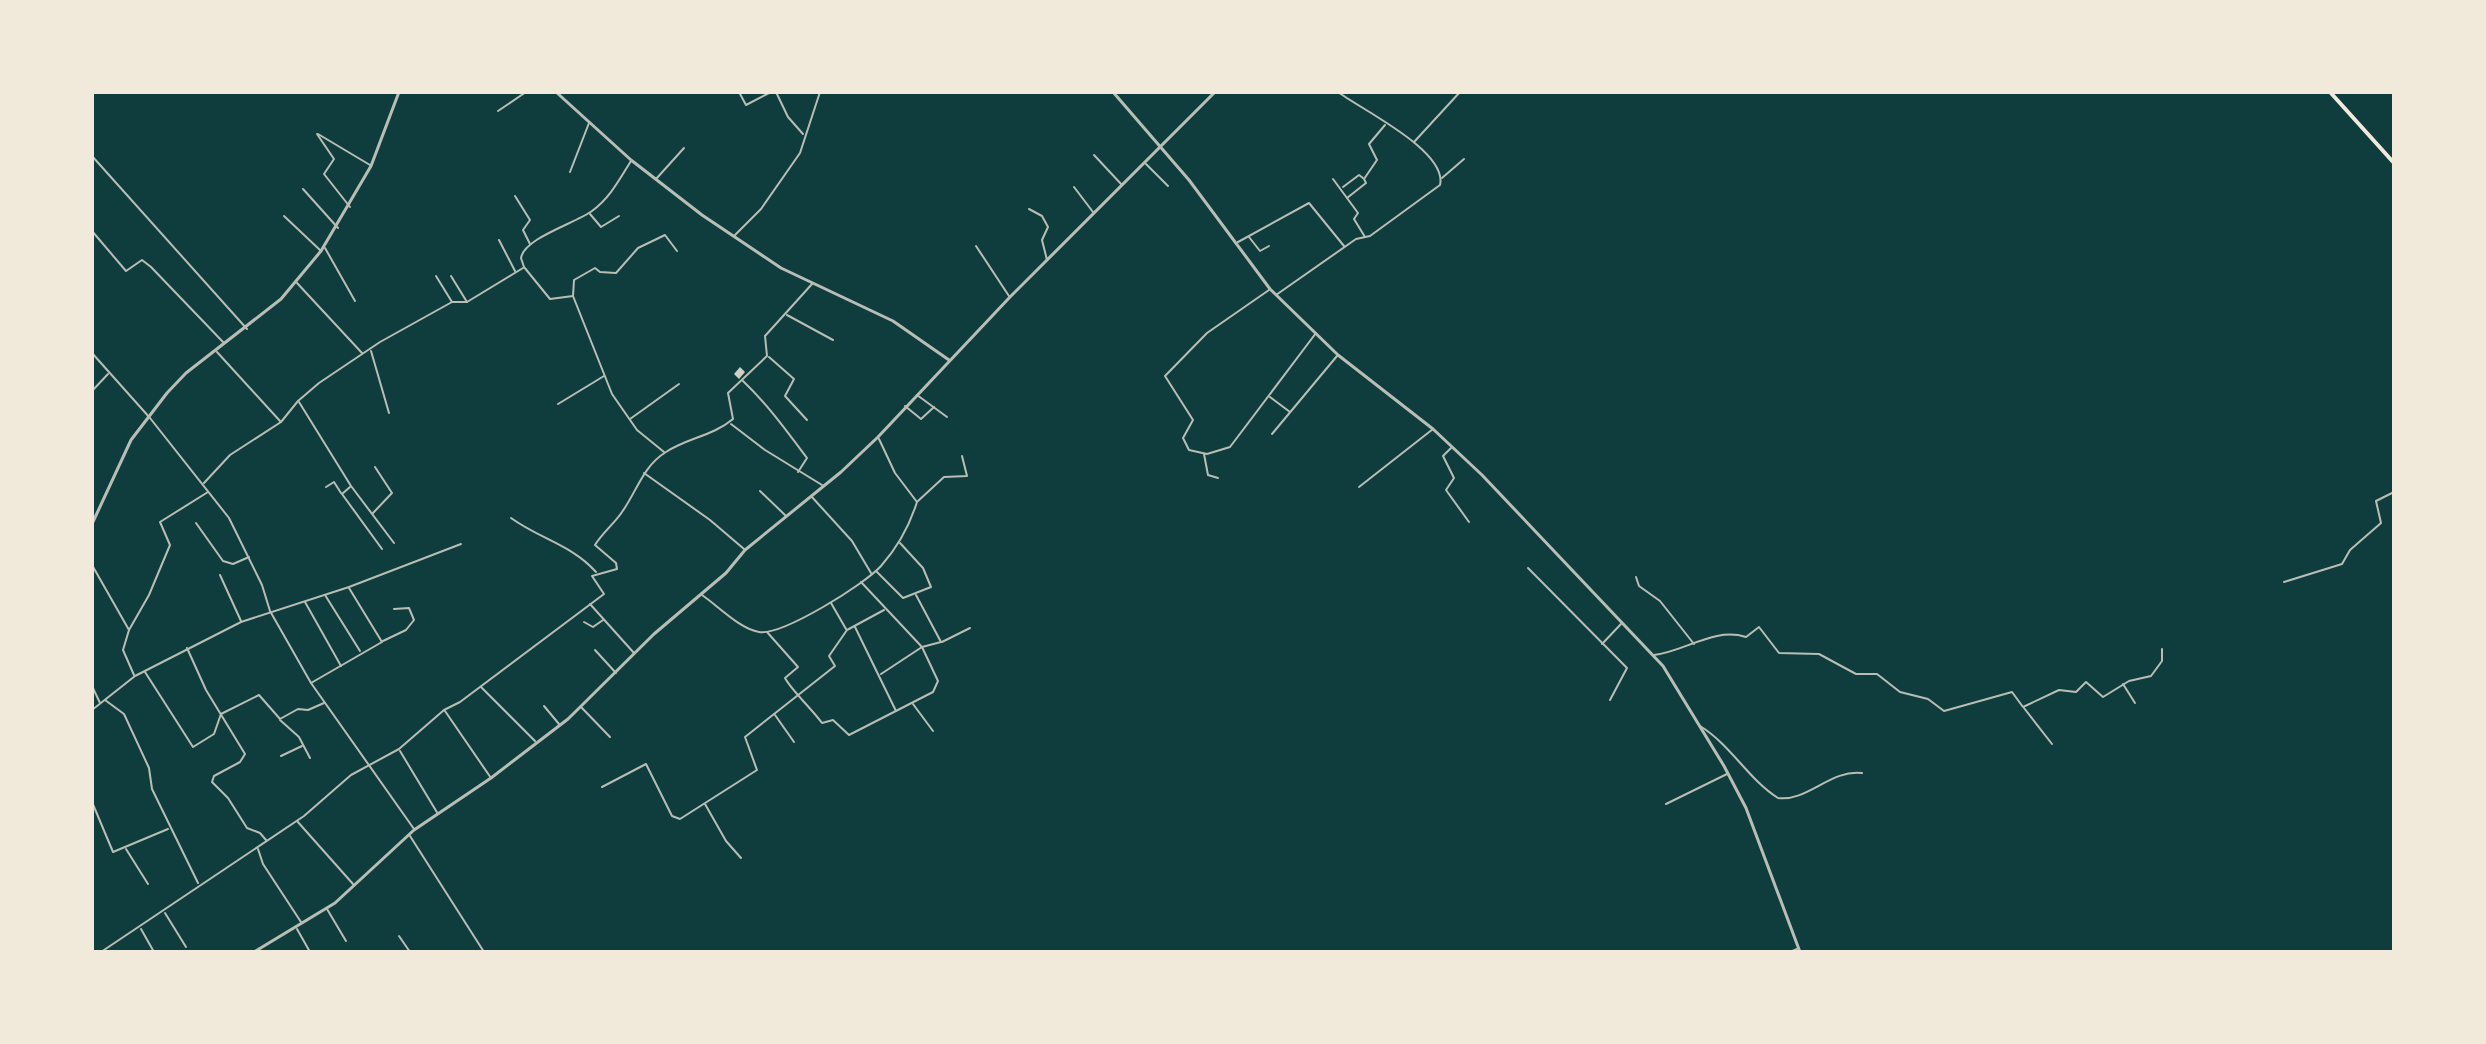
<svg xmlns="http://www.w3.org/2000/svg" width="2486" height="1044" font-family="'Roboto Condensed',sans-serif">
<style>
.building{fill:#cfcfc3}
.lines{fill:none;stroke-linecap:round;stroke-linejoin:round}
.minor{stroke:#b8beb3;stroke-width:2}
.tertiary{stroke:#b8beb3;stroke-width:3}
.trunk{stroke:#f1e9da;stroke-width:4}
</style>
<rect width="100%" height="100%" fill="#0f3d3e"/>
<!-- building -->
<path class="building" d="M740,367L745,372L739,379L734,374Z"/>
<g class="lines">
<!-- minor -->
<g class="minor">
<path d="M739,92L746,105L771,92"/>
<path d="M776,92L788,117L803,134"/>
<path d="M498,111L526,92"/>
<path d="M317,134L334,159L324,174L350,207"/>
<path d="M318,134L370,165"/>
<path d="M1414,142L1460,92"/>
<path d="M1094,155L1122,185"/>
<path d="M92,156L247,329"/>
<path d="M631,161C619,180 610,198 592,211C576,223 524,238 521,258L524,267L550,299L573,296L612,394L637,430L664,452"/>
<path d="M1146,164L1168,186"/>
<path d="M570,172L589,123"/>
<path d="M1442,178L1464,159"/>
<path d="M656,179L684,148"/>
<path d="M1333,179L1358,213L1354,219L1365,237"/>
<path d="M1074,187L1093,212"/>
<path d="M1343,187L1359,175L1363,178"/>
<path d="M303,189L338,228"/>
<path d="M515,196L530,220L523,230L530,244"/>
<path d="M1347,198L1366,183L1364,179L1377,160L1369,144L1385,125"/>
<path d="M1029,209L1042,216L1048,227L1042,240L1047,260"/>
<path d="M590,214L601,227L619,216"/>
<path d="M284,216L321,251"/>
<path d="M92,231L126,271L142,260L151,267L223,342"/>
<path d="M735,235L761,209L800,153L820,92"/>
<path d="M1249,237L1260,251L1269,246"/>
<path d="M499,240L515,271"/>
<path d="M1238,242L1309,203L1344,246"/>
<path d="M976,246L1009,296"/>
<path d="M325,248L355,301"/>
<path d="M436,276L452,302"/>
<path d="M451,276L467,302"/>
<path d="M297,283L362,353"/>
<path d="M1269,290L1207,333L1165,376L1193,420L1183,438L1189,450L1207,454L1230,447L1316,333"/>
<path d="M1276,295L1356,239L1370,236L1440,185C1448,151 1362,110 1338,92"/>
<path d="M573,296L574,280L595,268L600,272L616,273L638,248L665,235L677,251"/>
<path d="M787,315L833,340"/>
<path d="M371,351L389,413"/>
<path d="M217,352L280,421"/>
<path d="M92,353L150,418L229,518L262,585L270,611L311,683L414,829"/>
<path d="M769,357L794,379L785,396L807,420"/>
<path d="M743,381C768,405 786,430 807,458L798,472"/>
<path d="M92,391L108,374"/>
<path d="M917,395L947,417"/>
<path d="M1270,397L1290,412"/>
<path d="M299,402L351,486L394,543"/>
<path d="M558,404L604,376"/>
<path d="M905,406L921,419L934,407"/>
<path d="M630,419L679,384"/>
<path d="M731,424L765,450L822,485"/>
<path d="M1272,434L1337,356"/>
<path d="M1451,448L1443,456L1454,478L1446,490L1469,522"/>
<path d="M1204,454L1208,475L1218,478"/>
<path d="M644,473L710,520L744,549"/>
<path d="M204,483L230,455L281,422L298,401L319,383L380,342L452,302H467L523,268"/>
<path d="M326,487L334,482L341,493"/>
<path d="M350,487L342,494L382,549"/>
<path d="M1359,487L1433,429"/>
<path d="M760,491L785,515"/>
<path d="M811,496L852,541L871,573"/>
<path d="M918,501L944,477L967,476L962,456"/>
<path d="M373,513L392,493L375,467"/>
<path d="M511,518C540,539 572,545 596,572"/>
<path d="M196,523L223,561L233,564L249,557"/>
<path d="M92,565L129,630L123,650L134,675"/>
<path d="M1528,568L1627,668L1610,700"/>
<path d="M876,571L903,598L931,587L923,568L900,543"/>
<path d="M220,575L241,621"/>
<path d="M1636,577L1639,586L1660,601L1694,644"/>
<path d="M2284,582L2342,564L2350,550L2381,523L2376,501L2394,492"/>
<path d="M325,595L360,651"/>
<path d="M702,595C718,606 740,629 759,632C782,636 865,584 881,566C897,548 910,524 917,502L895,473L879,439"/>
<path d="M305,602L341,666"/>
<path d="M831,603L846,629"/>
<path d="M590,604L634,653"/>
<path d="M584,622L593,627L603,620"/>
<path d="M855,627L896,711"/>
<path d="M129,630L149,595L170,545L160,522L208,492"/>
<path d="M767,632L798,667L785,678C792,691 812,709 822,723L833,720L849,735L933,692L938,681L922,647L861,582"/>
<path d="M383,641L406,630L414,620L409,608L394,609"/>
<path d="M942,642L970,628"/>
<path d="M1602,644L1621,624"/>
<path d="M187,648L206,690L245,754L240,762L214,776L212,782L228,798L247,828L260,833L266,840"/>
<path d="M595,650L616,673"/>
<path d="M1654,655C1686,651 1714,627 1746,637L1759,627L1779,653L1819,654L1856,674H1877L1900,692L1928,699L1944,711L2012,692L2023,707L2059,690L2076,692L2086,682L2103,697L2129,681L2151,676L2162,661V649"/>
<path d="M145,672L193,747L214,734L221,714L259,695L280,719L298,709L308,710L324,703"/>
<path d="M881,674L922,647L941,642L916,595"/>
<path d="M311,683L382,642L349,588"/>
<path d="M2123,684L2135,703"/>
<path d="M92,686L100,703"/>
<path d="M481,687L535,741"/>
<path d="M105,700L124,714L149,768L152,789L198,883"/>
<path d="M913,704L933,731"/>
<path d="M544,706L559,724"/>
<path d="M581,707L610,737"/>
<path d="M2024,708L2052,744"/>
<path d="M92,710L135,676L241,622L349,587L461,544"/>
<path d="M445,711L491,778"/>
<path d="M775,715L794,742"/>
<path d="M280,720L299,737L310,758"/>
<path d="M1700,726C1731,745 1748,779 1778,798C1807,802 1831,769 1862,773"/>
<path d="M400,751L438,814"/>
<path d="M281,756L302,746"/>
<path d="M602,787L646,764L672,816L680,819L757,770L745,737L835,666L829,656L847,630L884,610"/>
<path d="M92,802L113,852L168,829"/>
<path d="M705,804L726,841L741,858"/>
<path d="M1666,804L1727,774"/>
<path d="M297,821L353,884"/>
<path d="M410,836L484,952"/>
<path d="M126,849L148,884"/>
<path d="M258,849L263,864L301,922"/>
<path d="M327,909L346,941"/>
<path d="M165,913L186,947"/>
<path d="M141,929L154,952"/>
<path d="M297,929L310,952"/>
<path d="M399,936L410,952"/>
<path d="M101,952L304,816L351,775L399,749L444,710L460,702L604,594L592,576L617,569L616,563L595,545C603,532 614,524 622,512C637,491 643,466 666,452C687,438 713,436 733,419L728,393L767,356L765,336L812,284"/>
<path d="M1790,952L1797,949"/>
</g>
<!-- tertiary -->
<g class="tertiary">
<path d="M556,92L631,160L702,215L781,268L893,321L949,360"/>
<path d="M1113,92L1189,180L1270,289L1338,355L1433,429L1482,475L1663,666L1724,766L1746,808L1800,952"/>
<path d="M92,524L131,440L167,393L186,373L281,299L321,251L371,166L399,92"/>
<path d="M254,952L335,903L414,830L491,778L568,719L654,634L726,573L745,550L841,472L878,437L1010,297L1215,92"/>
</g>
<!-- trunk -->
<path class="trunk" d="M2330,92L2394,163"/>
</g>
<!-- border -->
<rect width="2486" height="1044" fill="none" stroke="#f1e9da" stroke-width="188"/>
</svg>
